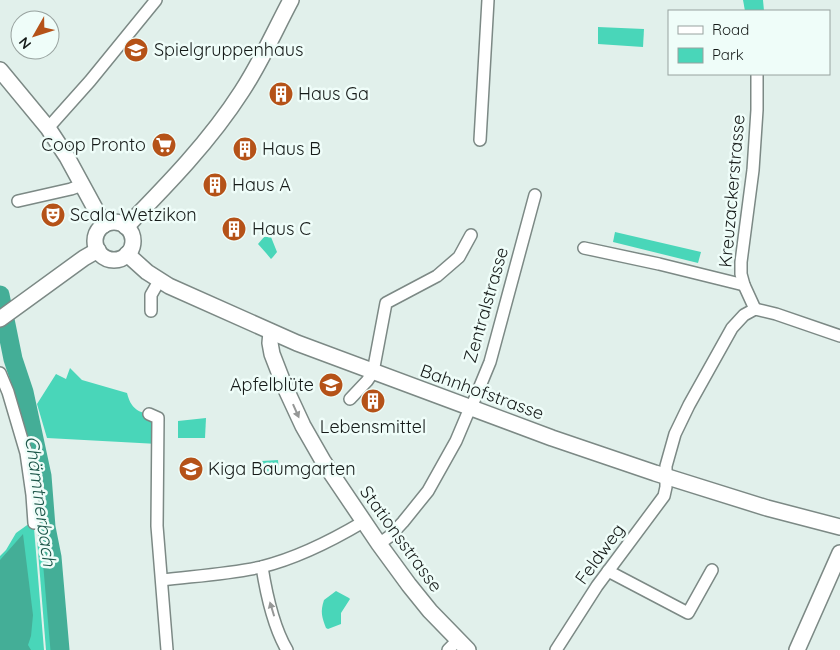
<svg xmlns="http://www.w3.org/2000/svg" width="840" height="650" font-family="Quicksand,sans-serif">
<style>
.green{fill:#49d6b9}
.water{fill:#44ae97}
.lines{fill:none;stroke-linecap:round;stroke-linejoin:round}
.river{stroke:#44ae97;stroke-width:19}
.street-casing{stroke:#7c8985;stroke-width:14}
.secondary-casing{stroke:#7c8985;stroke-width:18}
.street{stroke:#fff;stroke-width:11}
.secondary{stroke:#fff;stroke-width:15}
.oneway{fill:#969897}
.labels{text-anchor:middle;stroke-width:5;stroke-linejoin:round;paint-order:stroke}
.poi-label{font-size:18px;fill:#151a18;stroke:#effdf9;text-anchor:start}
.street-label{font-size:18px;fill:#151a18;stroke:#effdf9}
.water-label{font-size:19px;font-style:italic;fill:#1d574a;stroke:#effdf9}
</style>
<rect width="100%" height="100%" fill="#e1f0eb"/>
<!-- green -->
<g class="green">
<path d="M743,0H763L764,11H745Z"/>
<path d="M598,27L644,29L643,47L598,44Z"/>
<path d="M615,232L701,252L698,263L613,242Z"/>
<path d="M264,237H271L277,252L273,257L271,259L266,253L258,244Z"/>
<path d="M70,368L82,380L127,393C132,413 141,411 158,418V444L47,438L37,404L56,374L66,379Z"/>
<path d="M206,418L205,438H178V421Z"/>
<path d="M278,460L279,472L263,473L262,461Z"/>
<path d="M30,523L34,528L44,650H0V556L6,550L16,533Z"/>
<path d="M46,527L52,557L60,650H46L37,539Z"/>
<path d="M336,591L349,598L350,599L341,613V624L328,629L326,628C322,617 320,612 324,600Z"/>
</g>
<!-- water -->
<path class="water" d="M23,534L33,615L31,636L28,645L31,650H0V560Z"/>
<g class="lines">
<!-- river -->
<path class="river" d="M0,295L13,359L24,392L42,476L46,527L52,557L60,650"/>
<defs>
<g id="street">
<path d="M48,128L90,81L156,0"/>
<path d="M480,140L488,0"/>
<path d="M18,201L71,189L82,185"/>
<path d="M584,248L659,264L744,285"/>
<path d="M755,309L744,285L741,274V262L753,170L757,110V74"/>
<path d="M151,311V295L159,281"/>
<path d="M0,373L8,392L26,453L32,495L34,523"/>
<path d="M350,399L367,381L373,372L386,303L437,276L459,257L471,235"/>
<path d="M149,414L158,418L157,526L167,650"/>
<path d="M379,544L390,536L403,522L428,491L456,441L467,415L471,408L490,362L535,195"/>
<path d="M262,567C266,592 274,628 287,650"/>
<path d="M608,571L688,613L712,570"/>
<path d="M162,580C195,576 229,574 261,567C298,558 331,541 363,522"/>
<path d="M448,650L458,640"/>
<path d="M556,650L597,586L664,496L666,487V466L675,434L689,405L732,328L744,315L755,309L776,314L840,336"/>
</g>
<g id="secondary">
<path d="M0,70L48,128L67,157L104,225"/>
<circle cx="114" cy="241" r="19"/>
<path d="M126,227C168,184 210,141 242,91C261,62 275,30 291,0"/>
<path d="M127,254L147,272L169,286L297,343L552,438L655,473L767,508L840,527"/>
<path d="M0,319L84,258L98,250"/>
<path d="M271,332L270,343L272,354L284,385L303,426L323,461L379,544L409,585L430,611L468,650"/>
<path d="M797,650L840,553"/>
</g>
</defs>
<!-- street casing -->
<use href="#street" class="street-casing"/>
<!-- secondary casing -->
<use href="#secondary" class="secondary-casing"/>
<!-- street -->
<use href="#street" class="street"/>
<!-- secondary -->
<use href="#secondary" class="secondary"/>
</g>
<!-- one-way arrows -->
<defs><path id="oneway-solid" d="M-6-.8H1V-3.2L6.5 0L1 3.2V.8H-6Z" transform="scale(1.25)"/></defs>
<g class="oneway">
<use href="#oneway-solid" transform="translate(296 411) rotate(66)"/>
<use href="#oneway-solid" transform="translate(272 609) rotate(-107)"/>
</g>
<!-- icons -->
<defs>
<symbol id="school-disc" viewBox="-11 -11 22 22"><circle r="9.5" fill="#b55218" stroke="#effdf9"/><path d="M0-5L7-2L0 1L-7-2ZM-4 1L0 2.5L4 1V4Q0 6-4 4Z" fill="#fff"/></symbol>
<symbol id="building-disc" viewBox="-11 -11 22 22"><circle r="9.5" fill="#b55218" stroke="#effdf9"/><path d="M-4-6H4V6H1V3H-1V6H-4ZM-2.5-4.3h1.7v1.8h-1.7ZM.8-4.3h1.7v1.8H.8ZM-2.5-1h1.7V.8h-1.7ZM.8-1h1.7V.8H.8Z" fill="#fff"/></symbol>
<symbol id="supermarket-disc" viewBox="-11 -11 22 22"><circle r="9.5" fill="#b55218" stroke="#effdf9"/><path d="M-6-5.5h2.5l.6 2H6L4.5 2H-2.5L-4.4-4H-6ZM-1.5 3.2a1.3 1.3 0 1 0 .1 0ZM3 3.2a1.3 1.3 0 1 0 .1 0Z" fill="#fff"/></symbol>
<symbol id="theatre-disc" viewBox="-11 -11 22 22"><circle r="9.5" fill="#b55218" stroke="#effdf9"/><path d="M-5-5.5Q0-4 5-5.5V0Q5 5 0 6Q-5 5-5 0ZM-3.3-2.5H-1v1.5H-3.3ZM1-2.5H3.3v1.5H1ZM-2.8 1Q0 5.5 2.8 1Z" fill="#fff"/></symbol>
</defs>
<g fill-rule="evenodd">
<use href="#school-disc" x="122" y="36" width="28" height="28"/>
<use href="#building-disc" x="267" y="80" width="28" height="28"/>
<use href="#supermarket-disc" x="150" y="131" width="28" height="28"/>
<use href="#building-disc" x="231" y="135" width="28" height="28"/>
<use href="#building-disc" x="201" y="171" width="28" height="28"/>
<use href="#theatre-disc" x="39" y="201" width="28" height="28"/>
<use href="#building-disc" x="220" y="215" width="28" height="28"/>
<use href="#school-disc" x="317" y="371" width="28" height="28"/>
<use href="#building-disc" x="359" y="387" width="28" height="28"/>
<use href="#school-disc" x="177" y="455" width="28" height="28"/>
</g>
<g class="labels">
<!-- poi labels -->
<g class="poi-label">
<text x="154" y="56">Spielgruppenhaus</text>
<text x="298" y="100">Haus Ga</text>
<text x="146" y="151" text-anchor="end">Coop Pronto</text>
<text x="262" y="155">Haus B</text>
<text x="232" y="191">Haus A</text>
<text x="70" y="221">Scala Wetzikon</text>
<text x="252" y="235">Haus C</text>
<text x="314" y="391" text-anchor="end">Apfelblüte</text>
<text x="373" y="433" text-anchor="middle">Lebensmittel</text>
<text x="208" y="475">Kiga Baumgarten</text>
</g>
<!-- street labels -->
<g class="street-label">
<text transform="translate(732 191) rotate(-85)" y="6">Kreuzackerstrasse</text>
<text transform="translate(486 305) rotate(-74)" y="6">Zentralstrasse</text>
<text transform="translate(482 392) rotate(20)" y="6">Bahnhofstrasse</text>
<text transform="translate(401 539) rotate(54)" y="6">Stationsstrasse</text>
<text transform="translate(600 554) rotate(-54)" y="6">Feldweg</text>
</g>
<!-- water labels -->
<g class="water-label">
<text transform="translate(41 501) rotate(82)" y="7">Chämtnerbach</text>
</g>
</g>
<!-- legend -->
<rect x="668" y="10" width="162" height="65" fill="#effdf9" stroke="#98a29f"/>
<rect x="678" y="26" width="25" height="8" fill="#ffffff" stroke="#98a29f"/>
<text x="712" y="35" font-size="15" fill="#151a18">Road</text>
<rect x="678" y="48" width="25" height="15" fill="#49d6b9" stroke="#98a29f"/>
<text x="712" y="60" font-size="15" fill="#151a18">Park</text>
<!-- north arrow -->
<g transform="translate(35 35) rotate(231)"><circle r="24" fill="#effdf9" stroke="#98a29f"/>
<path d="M0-4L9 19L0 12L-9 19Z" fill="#b55218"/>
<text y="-8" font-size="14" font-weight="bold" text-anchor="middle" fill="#151a18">N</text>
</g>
</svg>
